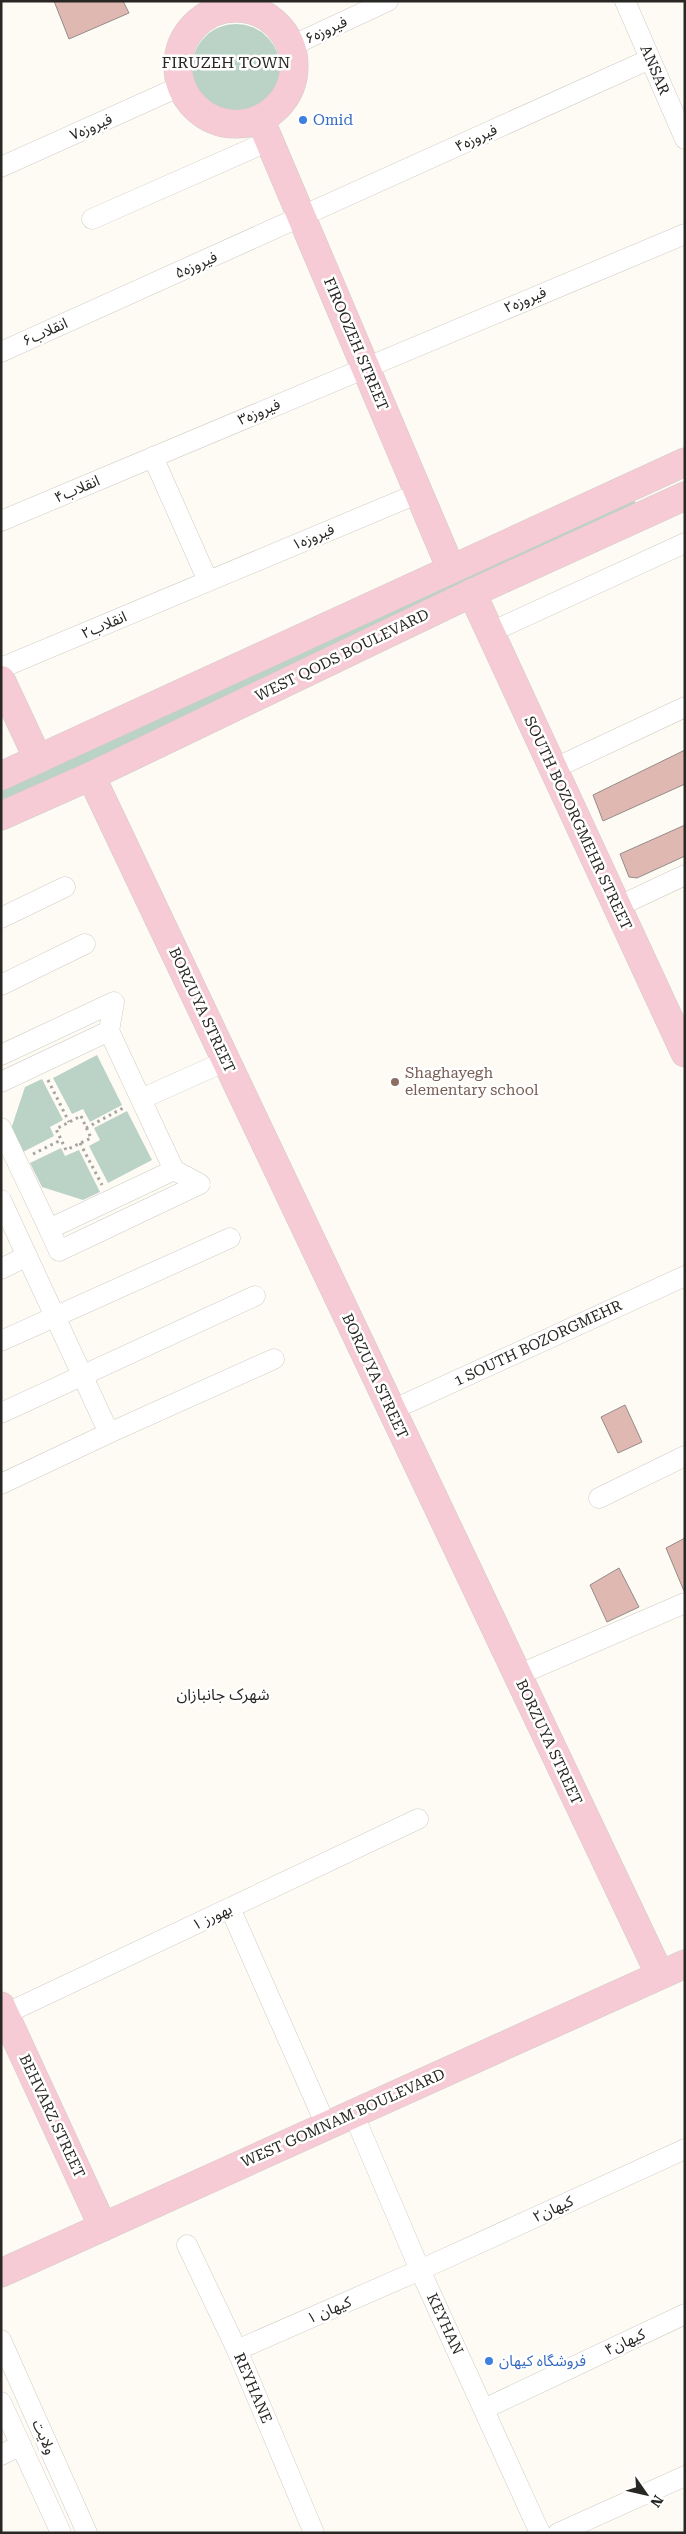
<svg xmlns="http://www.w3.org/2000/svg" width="686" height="2534" font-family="'Roboto Serif','Noto Sans Arabic',serif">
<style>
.green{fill:#bbd2c6}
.building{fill:#dfb8b1;stroke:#948c8b}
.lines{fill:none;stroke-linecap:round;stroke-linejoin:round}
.street-casing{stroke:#cfccc6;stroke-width:21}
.secondary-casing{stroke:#cfccc6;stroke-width:29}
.path{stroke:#a6a49e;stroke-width:3;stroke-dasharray:2.5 4;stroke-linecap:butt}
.street{stroke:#fff;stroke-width:20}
.secondary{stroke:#f6cbd6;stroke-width:28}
.shop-dot{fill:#3f7fe0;stroke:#fff;stroke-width:2}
.education-dot{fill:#8d6e63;stroke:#fff;stroke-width:2}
.labels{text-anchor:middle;stroke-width:5;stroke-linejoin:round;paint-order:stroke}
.street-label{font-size:15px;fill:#282724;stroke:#fff}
.shop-label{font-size:15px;fill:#366cbe;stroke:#fff;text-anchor:start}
.education-label{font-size:15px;fill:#785e54;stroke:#fff;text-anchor:start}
.neighbourhood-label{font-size:16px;fill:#282724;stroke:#fff}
</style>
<rect width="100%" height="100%" fill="#fefbf4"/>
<!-- green -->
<g class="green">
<circle cx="236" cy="68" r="44"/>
<path d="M633,499L639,507L265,682L1,802V790Z"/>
<path d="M97,1055L122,1105L90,1122L83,1109L72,1114L53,1078Z"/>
<path d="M42,1079L63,1120L50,1127L54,1136L23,1152L11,1129L25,1087Z"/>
<path d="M127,1111L152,1160L108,1183L89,1146L100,1140L94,1128Z"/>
<path d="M61,1148L65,1156L79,1150L100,1192L83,1200L42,1187L30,1163Z"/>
</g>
<!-- building -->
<g class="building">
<path d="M54,1H123L129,13L69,39Z"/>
<path d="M685,750V784L603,821L593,795Z"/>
<path d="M685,825V856L637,878L629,877L620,854Z"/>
<path d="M625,1405L642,1442L618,1453L601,1417Z"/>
<path d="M685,1538V1591H684L666,1548Z"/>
<path d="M619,1568L639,1607L607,1622L590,1585Z"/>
</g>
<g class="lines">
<defs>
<g id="street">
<path d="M625,1L685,139"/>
<path d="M291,46L388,1"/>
<path d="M1,167L181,86"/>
<path d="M92,219L269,141"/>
<path d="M1,352L650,59"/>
<path d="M153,457L208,581"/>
<path d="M1,521L685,234"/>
<path d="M489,633L685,543"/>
<path d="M1,668L419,493"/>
<path d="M553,769L685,707"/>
<path d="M617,907L685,875"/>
<path d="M1,918L65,887"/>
<path d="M1,985L85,944"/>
<path d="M1,1055L114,1002L109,1031"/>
<path d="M1,1082L109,1031L174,1170L49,1229L1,1128"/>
<path d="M141,1099L226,1061"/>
<path d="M1,1200L109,1433L1,1484"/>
<path d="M49,1229L59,1251L200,1184L174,1170"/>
<path d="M1,1269L27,1256"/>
<path d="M1,1341L230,1238"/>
<path d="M392,1410L685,1276"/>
<path d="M1,1413L255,1296"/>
<path d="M109,1433L274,1359"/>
<path d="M599,1498L685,1456"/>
<path d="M518,1675L685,1603"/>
<path d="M230,1908L326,2125"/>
<path d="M5,2014L418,1819"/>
<path d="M353,2113L420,2270L540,2533"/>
<path d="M187,2245L237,2350L314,2533"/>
<path d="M1,2340L87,2533"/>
<path d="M237,2350L420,2270L685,2149"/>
<path d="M1,2402L61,2533"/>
<path d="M484,2409L685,2314"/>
<path d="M1,2455L21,2445"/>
<path d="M558,2533L685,2476"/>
</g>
<g id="secondary">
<circle cx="236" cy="66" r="58"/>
<path d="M260,119L451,569"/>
<path d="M472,593L685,1053"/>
<path d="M1,680L38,759"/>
<path d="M1,776L685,462"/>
<path d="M91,776L660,1975"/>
<path d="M1,816L91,776L472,593L685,496"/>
<path d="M1,2006L103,2227"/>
<path d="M1,2273L685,1964"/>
</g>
</defs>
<!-- street casing -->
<use href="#street" class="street-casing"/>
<!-- secondary casing -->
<use href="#secondary" class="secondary-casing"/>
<!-- path -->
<g class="path">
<path d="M48,1080L69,1122"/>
<path d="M81,1116L91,1138L66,1150L56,1129Z"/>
<path d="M86,1128L125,1107"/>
<path d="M80,1143L102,1185"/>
<path d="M33,1154L61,1140"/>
</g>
<!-- street -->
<use href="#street" class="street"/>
<!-- secondary -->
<use href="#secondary" class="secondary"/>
</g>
<!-- markers -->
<g class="shop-dot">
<circle cx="303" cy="120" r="5"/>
<circle cx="489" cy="2361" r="5"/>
</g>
<circle class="education-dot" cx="395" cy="1082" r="5"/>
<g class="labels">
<!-- street labels -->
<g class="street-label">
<text transform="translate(326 30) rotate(-25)" y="5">فیروزه۶</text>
<text transform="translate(655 70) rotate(67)" y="5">ANSAR</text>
<text transform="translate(91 127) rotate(-24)" y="5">فیروزه۷</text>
<text transform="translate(476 138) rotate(-25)" y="5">فیروزه۴</text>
<text transform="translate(196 265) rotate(-24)" y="5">فیروزه۵</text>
<text transform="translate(525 300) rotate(-23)" y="5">فیروزه۲</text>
<text transform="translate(45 332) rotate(-24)" y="5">انقلاب۶</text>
<text transform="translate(356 344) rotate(67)" y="5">FIROOZEH STREET</text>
<text transform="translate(259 412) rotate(-23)" y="5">فیروزه۳</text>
<text transform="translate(77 489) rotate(-23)" y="5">انقلاب۴</text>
<text transform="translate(313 537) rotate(-23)" y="5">فیروزه۱</text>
<text transform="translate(104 625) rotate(-23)" y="5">انقلاب۲</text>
<text transform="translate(342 655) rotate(-26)" y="5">WEST QODS BOULEVARD</text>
<text transform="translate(578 823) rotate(65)" y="5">SOUTH BOZORGMEHR STREET</text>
<text transform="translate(202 1010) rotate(65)" y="5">BORZUYA STREET</text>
<text transform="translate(538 1343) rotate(-25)" y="5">1 SOUTH BOZORGMEHR</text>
<text transform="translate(375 1376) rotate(65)" y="5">BORZUYA STREET</text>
<text transform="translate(549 1742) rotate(65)" y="5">BORZUYA STREET</text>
<text transform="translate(212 1917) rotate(-25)" y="5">بهورز ۱</text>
<text transform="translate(52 2116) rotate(65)" y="5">BEHVARZ STREET</text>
<text transform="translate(343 2118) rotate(-24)" y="5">WEST GOMNAM BOULEVARD</text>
<text transform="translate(553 2209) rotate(-25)" y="5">کیهان۲</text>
<text transform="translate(329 2310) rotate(-23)" y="5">کیهان ۱</text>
<text transform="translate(445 2324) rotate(65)" y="5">KEYHAN</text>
<text transform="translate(625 2342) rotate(-25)" y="5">کیهان۴</text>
<text transform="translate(253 2388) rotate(67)" y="5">REYHANE</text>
<text transform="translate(44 2437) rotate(66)" y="5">ولایت</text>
</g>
<!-- shop labels -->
<g class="shop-label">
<text x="313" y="125">Omid</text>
<text x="499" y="2366">فروشگاه کیهان</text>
</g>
<!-- education labels -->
<g class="education-label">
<text x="405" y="1078">Shaghayegh<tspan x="405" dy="17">elementary school</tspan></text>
</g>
<!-- neighbourhood labels -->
<g class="neighbourhood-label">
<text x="226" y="68">FIRUZEH TOWN</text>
<text x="223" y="1700">شهرک جانبازان</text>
</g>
</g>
<!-- border -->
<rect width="686" height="2534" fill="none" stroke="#282724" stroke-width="5"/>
<!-- north arrow -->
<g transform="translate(646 2494) rotate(124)" stroke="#ffffff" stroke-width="4" paint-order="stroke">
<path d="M0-4L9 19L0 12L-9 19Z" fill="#282724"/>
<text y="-8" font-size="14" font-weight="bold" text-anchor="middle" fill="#282724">N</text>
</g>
</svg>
